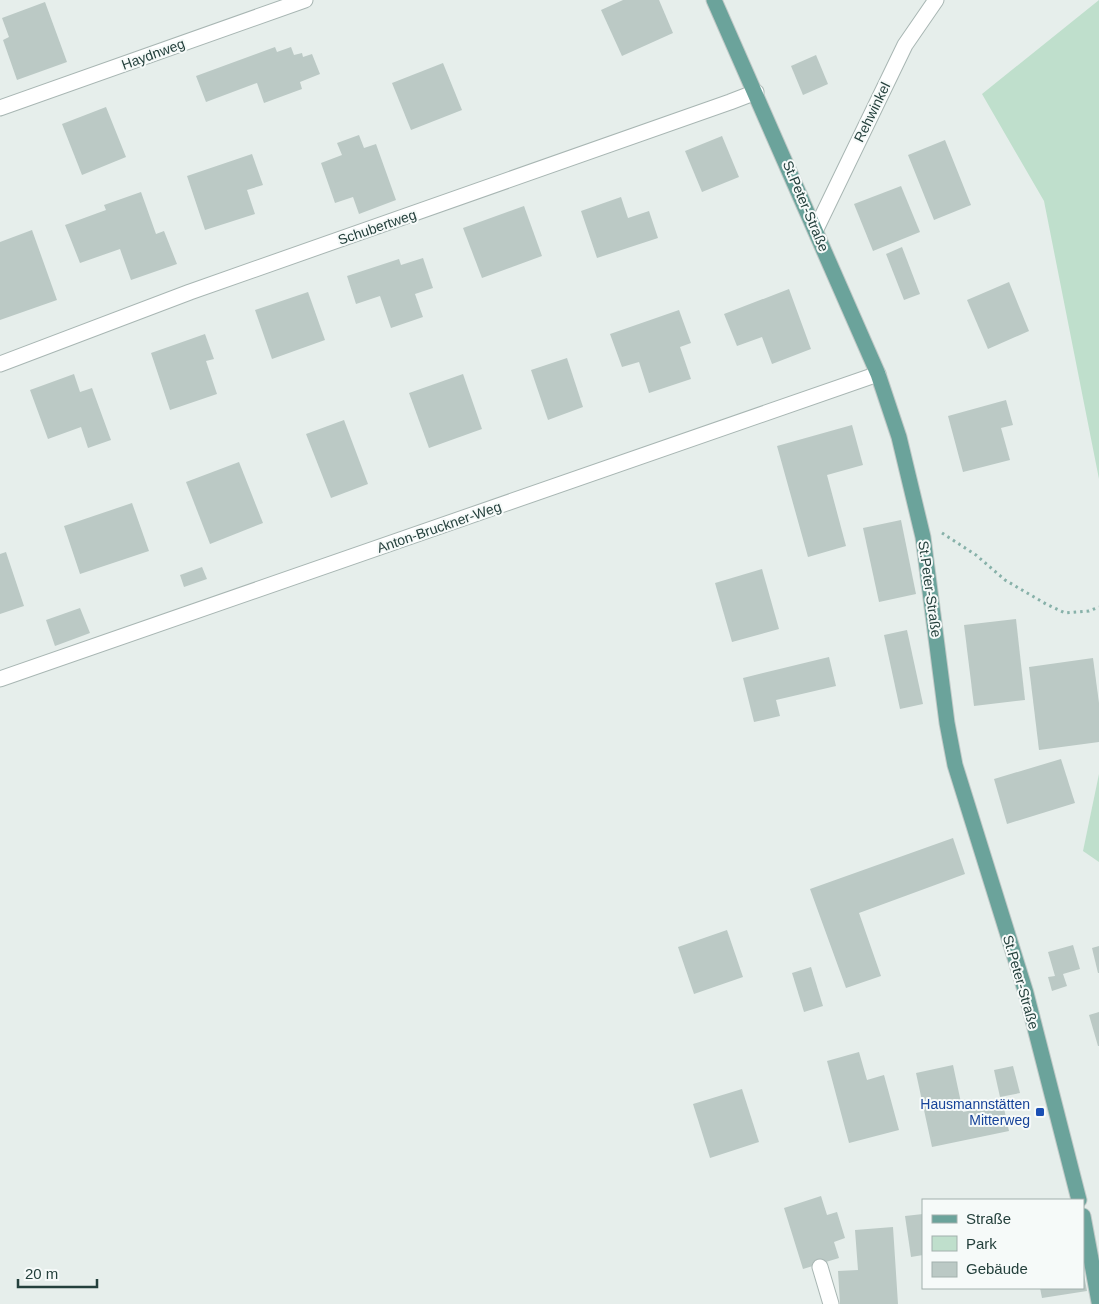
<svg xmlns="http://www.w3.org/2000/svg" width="1099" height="1304" font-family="Helvetica,sans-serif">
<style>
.green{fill:#bfdfcc}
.building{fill:#bbc9c5}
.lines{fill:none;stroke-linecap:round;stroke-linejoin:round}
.minor-casing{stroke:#a8b6b3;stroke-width:17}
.major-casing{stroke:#c2cac8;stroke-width:17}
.path{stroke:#87b1a9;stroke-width:3;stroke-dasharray:2.5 4;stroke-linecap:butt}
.minor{stroke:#fff;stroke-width:15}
.major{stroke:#6ba39b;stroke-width:15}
.transit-dot{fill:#1a4fb4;stroke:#f6faf9;stroke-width:2}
.labels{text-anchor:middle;stroke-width:4;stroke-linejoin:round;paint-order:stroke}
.street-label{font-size:14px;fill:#24403c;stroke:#f6faf9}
.transit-label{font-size:14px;fill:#164399;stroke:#f6faf9;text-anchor:end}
</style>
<rect width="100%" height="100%" fill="#e6eeeb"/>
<!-- green -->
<g class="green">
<path d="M1099,0V479L1044,201L982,94Z"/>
<path d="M1099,774V862L1083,851Z"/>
</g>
<!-- building -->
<g class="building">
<path d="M623,0H659L673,33L622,56L601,10Z"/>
<path d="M45,2L67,62L17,80L3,40L9,37L2,18Z"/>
<path d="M275,47L277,52L291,47L294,55L302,53L303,57L312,54L320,74L300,82L302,89L264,103L257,83L206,102L196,76Z"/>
<path d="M816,55L828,84L803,95L791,66Z"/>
<path d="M443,63L462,110L411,130L392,83Z"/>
<path d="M106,107L126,157L82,175L62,124Z"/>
<path d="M359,135L364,148L376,144L396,200L359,214L353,197L335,203L321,163L342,155L337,143Z"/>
<path d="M722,136L739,177L702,192L685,151Z"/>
<path d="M945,140L971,205L934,220L908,155Z"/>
<path d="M252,154L263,185L247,190L255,214L205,230L187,176Z"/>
<path d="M901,186L920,232L873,251L854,204Z"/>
<path d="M141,192L156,234L164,231L177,264L131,280L120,249L80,263L65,225L106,210L104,205Z"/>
<path d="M621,197L628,218L649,211L658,238L597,258L581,211Z"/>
<path d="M524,206L542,256L482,278L463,228Z"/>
<path d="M32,230L57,300L0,320V242Z"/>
<path d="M902,247L920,294L904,300L886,254Z"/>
<path d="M423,258L433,288L415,294L423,317L391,328L380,296L356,304L347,276L399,259L401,265Z"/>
<path d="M1009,282L1029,331L988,349L967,300Z"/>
<path d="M789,289L811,349L772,364L762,337L737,346L724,314Z"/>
<path d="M308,292L325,340L272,359L255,310Z"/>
<path d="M679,310L691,343L680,347L691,379L649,393L639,362L622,367L610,334Z"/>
<path d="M205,334L214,359L206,361L217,394L170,410L151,353Z"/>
<path d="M567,358L583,407L548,420L531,370Z"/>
<path d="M74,374L80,392L92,388L111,440L88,448L81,427L48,439L30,390Z"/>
<path d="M463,374L482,429L429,448L409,393Z"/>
<path d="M1006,400L1013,425L1001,428L1010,460L963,472L948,416Z"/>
<path d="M344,420L368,484L331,498L306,434Z"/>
<path d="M852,425L863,465L827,475L846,546L808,557L777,446Z"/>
<path d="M239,462L263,523L210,544L186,482Z"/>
<path d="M132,503L149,551L80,574L64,526Z"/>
<path d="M901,520L916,594L879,602L863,528Z"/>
<path d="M6,552L24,606L0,614V554Z"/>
<path d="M202,567L207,579L184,587L180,575Z"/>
<path d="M762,569L779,629L732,642L715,583Z"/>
<path d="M80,608L90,633L55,646L46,620Z"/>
<path d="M1016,619L1025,700L974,706L964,625Z"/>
<path d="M907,630L923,704L900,709L884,635Z"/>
<path d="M829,657L836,686L776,700L780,716L754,722L743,678Z"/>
<path d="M1093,658L1099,703V742L1039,750L1029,667Z"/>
<path d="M1061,759L1075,803L1007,824L994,779Z"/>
<path d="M953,838L965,874L859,913L881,976L846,988L810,889Z"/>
<path d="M727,930L743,977L694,994L678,947Z"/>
<path d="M1073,945L1080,969L1063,974L1067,986L1052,991L1048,977L1055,976L1048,952Z"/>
<path d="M1099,946V973H1098L1092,948Z"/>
<path d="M811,967L823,1006L804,1012L792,973Z"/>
<path d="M1099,1012V1046H1098L1089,1015Z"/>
<path d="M859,1052L867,1080L884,1075L899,1130L849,1143L827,1061Z"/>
<path d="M953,1065L963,1112L1003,1104L1009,1131L932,1147L916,1073Z"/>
<path d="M1013,1066L1020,1093L1000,1097L994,1070Z"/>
<path d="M742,1089L759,1142L710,1158L693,1104Z"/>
<path d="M821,1196L827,1215L837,1212L845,1238L834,1242L839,1258L803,1269L784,1208Z"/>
<path d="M923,1214V1255L911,1257L905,1216Z"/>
<path d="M893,1227L898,1304H840L838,1271L858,1270L855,1230Z"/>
<path d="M1083,1269L1087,1291L1042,1298L1040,1288H1083Z"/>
</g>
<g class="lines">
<defs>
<g id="minor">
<path d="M0,108L305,0"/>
<path d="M816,229L905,45L936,0"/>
<path d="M0,364L190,292L730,102L756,92"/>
<path d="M0,679L878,374"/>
<path d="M820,1267L831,1304"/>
</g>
<g id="major">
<path d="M714,0L878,374L899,437L923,537L947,723L955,765L1026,993L1079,1200"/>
<path d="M1083,1216L1099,1302"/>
</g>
</defs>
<!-- minor casing -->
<use href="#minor" class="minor-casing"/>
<!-- major casing -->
<use href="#major" class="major-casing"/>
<!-- path -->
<path class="path" d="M942,533L976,555L1005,580L1046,604L1065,613L1089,611L1099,607"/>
<!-- minor -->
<use href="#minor" class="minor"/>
<!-- major -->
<use href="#major" class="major"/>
</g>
<!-- markers -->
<rect class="transit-dot" x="1035" y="1107" width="10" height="10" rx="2.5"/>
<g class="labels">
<!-- street labels -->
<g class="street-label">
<text transform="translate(153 54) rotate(-20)" y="5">Haydnweg</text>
<text transform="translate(872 112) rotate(-64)" y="5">Rehwinkel</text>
<text transform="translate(806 206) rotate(67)" y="5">St.Peter-Straße</text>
<text transform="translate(377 227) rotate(-19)" y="5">Schubertweg</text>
<text transform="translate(439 527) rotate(-19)" y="5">Anton-Bruckner-Weg</text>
<text transform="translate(930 589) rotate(82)" y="5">St.Peter-Straße</text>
<text transform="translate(1021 982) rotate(74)" y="5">St.Peter-Straße</text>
</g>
<!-- transit labels -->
<g class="transit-label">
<text x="1030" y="1109">Hausmannstätten<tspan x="1030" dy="16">Mitterweg</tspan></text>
</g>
</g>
<!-- legend -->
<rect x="922" y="1199" width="162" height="90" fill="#f6faf9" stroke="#a2b0ad"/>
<rect x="932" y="1215" width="25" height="8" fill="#6ba39b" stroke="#a2b0ad"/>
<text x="966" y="1224" font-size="15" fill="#24403c">Straße</text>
<rect x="932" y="1236" width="25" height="15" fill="#bfdfcc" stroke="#a2b0ad"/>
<text x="966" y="1249" font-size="15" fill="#24403c">Park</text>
<rect x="932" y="1262" width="25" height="15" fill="#bbc9c5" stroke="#a2b0ad"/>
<text x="966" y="1274" font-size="15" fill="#24403c">Gebäude</text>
<!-- scale -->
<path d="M18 1279v8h79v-8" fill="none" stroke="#24403c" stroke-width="2.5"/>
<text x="25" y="1279" font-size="15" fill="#24403c" stroke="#f6faf9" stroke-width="4" paint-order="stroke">20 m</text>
</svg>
